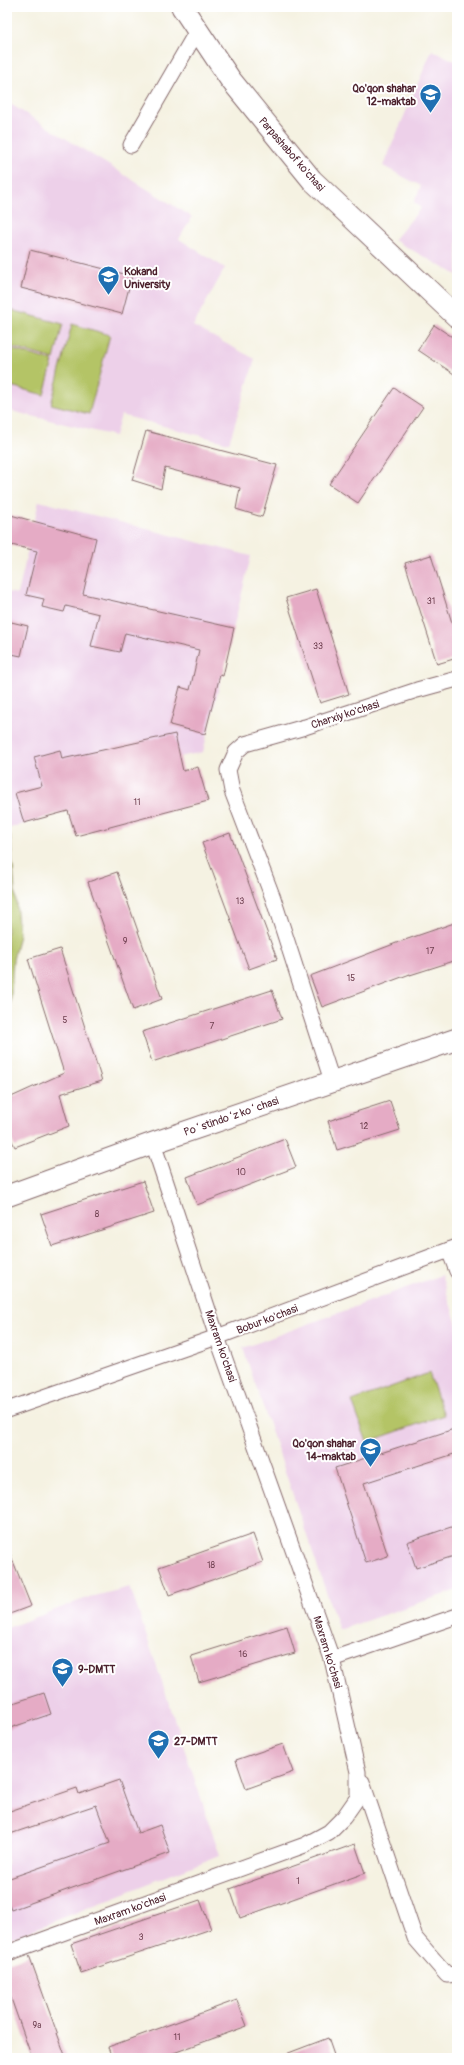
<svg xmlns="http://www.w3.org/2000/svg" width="464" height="2065" font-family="Pangolin,sans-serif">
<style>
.built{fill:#edd0e9}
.green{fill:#b4c466;stroke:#7f7248}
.building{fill:#e5abc5}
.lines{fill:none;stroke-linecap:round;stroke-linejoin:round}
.street-casing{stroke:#86696b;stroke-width:17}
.secondary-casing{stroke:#86696b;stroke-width:23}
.street{stroke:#fff;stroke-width:15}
.secondary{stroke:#fff;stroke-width:21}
.labels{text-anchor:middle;stroke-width:4;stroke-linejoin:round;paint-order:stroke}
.number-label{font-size:9px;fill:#714252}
.poi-label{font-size:11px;font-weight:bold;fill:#4a1f2b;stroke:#fff;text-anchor:start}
.street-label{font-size:11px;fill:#4a1f2b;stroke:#fff}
</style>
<rect width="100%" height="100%" fill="#fff"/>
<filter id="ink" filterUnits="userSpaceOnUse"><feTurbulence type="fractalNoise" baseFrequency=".025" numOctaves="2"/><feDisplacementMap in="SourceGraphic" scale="8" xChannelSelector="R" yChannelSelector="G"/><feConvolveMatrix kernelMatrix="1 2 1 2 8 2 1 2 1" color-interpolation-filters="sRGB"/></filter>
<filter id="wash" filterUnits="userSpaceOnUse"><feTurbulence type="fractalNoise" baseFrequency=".012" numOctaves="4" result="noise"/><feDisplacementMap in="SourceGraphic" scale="16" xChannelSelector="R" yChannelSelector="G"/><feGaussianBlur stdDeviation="0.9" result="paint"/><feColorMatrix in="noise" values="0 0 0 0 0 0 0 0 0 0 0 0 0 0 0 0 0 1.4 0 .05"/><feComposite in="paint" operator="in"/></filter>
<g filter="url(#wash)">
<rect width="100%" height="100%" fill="#f5f2e2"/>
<!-- built -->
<g class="built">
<path d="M432,50L457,62V275L394,240L421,208L414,202L421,186L383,166Z"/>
<path d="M7,102L192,217L179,239L225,268L193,326L255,359L229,443L121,415L115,436L7,410Z"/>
<path d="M39,501L251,556L203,752L67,780L51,816L7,829V592L18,594Z"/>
<path d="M441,1275L457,1325V1590L339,1630L243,1348Z"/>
<path d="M130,1587L220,1855L7,1940V1628L87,1598Z"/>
</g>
<!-- green -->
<g class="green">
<path d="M7,309L63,324L54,359L7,346Z"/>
<path d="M72,324L110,335L89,414L51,404Z"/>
<path d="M7,348L53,361L44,395L7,385Z"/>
<path d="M7,833L10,834L19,935L13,960L7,1073Z"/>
<path d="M429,1373L444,1415L367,1442L352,1401Z"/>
</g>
<g id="blocks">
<!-- building -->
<g class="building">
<path d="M30,250L132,276L122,314L21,288Z"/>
<path d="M434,325L457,340V376L418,350Z"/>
<path d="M394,388L423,407L358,503L329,484Z"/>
<path d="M146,431L277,465L262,517L236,509L240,488L165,468L161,489L132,480Z"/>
<path d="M7,514L96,538L83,594L234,628L223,676L220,675L205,734L170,725L180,687L190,690L199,650L125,633L120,652L91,646L99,614L66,606L64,612L42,607L44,599L26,595L37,551L7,544Z"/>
<path d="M431,555L457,639V658L437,664L405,563Z"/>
<path d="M316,589L349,694L320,703L286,598Z"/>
<path d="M7,621L28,626L21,656L7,653Z"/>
<path d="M175,734L183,771L198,767L208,801L76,836L68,811L24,823L15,793L42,786L34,757L60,750L62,759Z"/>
<path d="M230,833L277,959L249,969L202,843Z"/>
<path d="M117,872L162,999L133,1010L88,882Z"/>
<path d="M457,922V960L410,975V974L322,1007L310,976L399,942Z"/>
<path d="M60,949L102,1081L60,1094L69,1126L15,1147L7,1131L9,1098L64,1073L28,959Z"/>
<path d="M272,990L282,1019L152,1062L142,1032Z"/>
<path d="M390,1101L400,1130L337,1150L328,1121Z"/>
<path d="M285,1139L296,1167L197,1205L187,1177Z"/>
<path d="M143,1181L154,1213L52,1246L41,1214Z"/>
<path d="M457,1428V1453L364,1483L388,1556L366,1563L335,1468Z"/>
<path d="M457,1525V1555L416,1568L407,1542Z"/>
<path d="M253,1534L263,1562L169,1595L159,1567Z"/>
<path d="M7,1546L31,1606L7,1615Z"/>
<path d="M287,1626L295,1653L199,1682L191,1656Z"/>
<path d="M44,1693L51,1714L7,1729V1705Z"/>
<path d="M283,1744L293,1772L246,1789L236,1760Z"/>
<path d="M119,1780L138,1833L160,1825L170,1853L11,1910L7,1900V1879L110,1843L96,1805L7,1835V1812L77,1788L79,1794Z"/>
<path d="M355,1844L365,1873L240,1918L230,1889Z"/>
<path d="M200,1900L211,1929L81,1973L71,1944Z"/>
<path d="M29,1955L66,2058H32L7,1987V1963Z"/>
<path d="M237,2000L247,2026L160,2058H112L108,2047Z"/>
<path d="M328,2038L335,2058H278V2057Z"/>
</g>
</g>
</g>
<g filter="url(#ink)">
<use href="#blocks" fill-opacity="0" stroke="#86696b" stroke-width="1"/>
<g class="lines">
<defs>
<g id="street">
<path d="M131,145L197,31"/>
<path d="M332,1081L273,898L232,791L228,770L236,752L245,744L305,727L417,690L457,679"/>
<path d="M449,1250L457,1271"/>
<path d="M7,1410L217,1337L457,1247"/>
<path d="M332,1659L457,1616"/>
<path d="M362,1782L415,1938L447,1975L457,1974"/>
<path d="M7,1953L305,1845L329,1832L344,1817L358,1797V1772L332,1659L217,1337L153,1143"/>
</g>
<g id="secondary">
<path d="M182,7L230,79L312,180L457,317"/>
<path d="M7,1196L153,1143L457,1039"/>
</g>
</defs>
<!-- street casing -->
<use href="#street" class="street-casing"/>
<!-- secondary casing -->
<use href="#secondary" class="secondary-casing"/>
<!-- street -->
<use href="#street" class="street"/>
<!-- secondary -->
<use href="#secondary" class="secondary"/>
</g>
</g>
<!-- icons -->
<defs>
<symbol id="school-pin" viewBox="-11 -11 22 30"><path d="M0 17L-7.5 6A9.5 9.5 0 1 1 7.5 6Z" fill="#1f6fb2" stroke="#fff"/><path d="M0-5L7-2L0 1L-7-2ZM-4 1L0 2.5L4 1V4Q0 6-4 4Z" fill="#fff"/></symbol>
<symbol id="university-pin" viewBox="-11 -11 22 30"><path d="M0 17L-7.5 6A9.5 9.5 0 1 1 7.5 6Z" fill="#1f6fb2" stroke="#fff"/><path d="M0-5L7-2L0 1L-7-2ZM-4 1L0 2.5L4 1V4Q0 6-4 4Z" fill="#fff"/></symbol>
</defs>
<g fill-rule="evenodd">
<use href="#school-pin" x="418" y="82" width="25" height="34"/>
<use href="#university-pin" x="96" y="264" width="25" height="34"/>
<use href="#school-pin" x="358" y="1436" width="25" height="34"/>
<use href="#school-pin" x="50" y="1656" width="25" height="34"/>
<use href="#school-pin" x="146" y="1728" width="25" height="34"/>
</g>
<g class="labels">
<!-- number labels -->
<g class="number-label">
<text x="431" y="604">31</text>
<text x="318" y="649">33</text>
<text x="137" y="805">11</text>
<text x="240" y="904">13</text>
<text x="125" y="944">9</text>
<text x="430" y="954">17</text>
<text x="351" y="981">15</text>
<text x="65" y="1023">5</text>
<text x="212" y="1029">7</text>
<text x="364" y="1129">12</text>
<text x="241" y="1175">10</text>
<text x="97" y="1217">8</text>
<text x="211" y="1568">18</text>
<text x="243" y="1657">16</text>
<text x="298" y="1884">1</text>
<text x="141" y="1940">3</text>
<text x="37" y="2028">9a</text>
<text x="177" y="2040">11</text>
</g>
<!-- poi labels -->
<g class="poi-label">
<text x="416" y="92" text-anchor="end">Qo'qon shahar<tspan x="416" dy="13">12-maktab</tspan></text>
<text x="124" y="275">Kokand<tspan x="124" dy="13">University</tspan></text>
<text x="356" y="1447" text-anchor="end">Qo'qon shahar<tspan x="356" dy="13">14-maktab</tspan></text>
<text x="78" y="1673">9-DMTT</text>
<text x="174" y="1745">27-DMTT</text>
</g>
<!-- street labels -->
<g class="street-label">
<text transform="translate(292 154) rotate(49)" y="4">Parpashabof ko'chasi</text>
<text transform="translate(345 714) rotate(-18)" y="4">Charxiy ko'chasi</text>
<text transform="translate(231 1116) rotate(-19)" y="4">Poʻstindoʻz koʻchasi</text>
<text transform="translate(267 1319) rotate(-21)" y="4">Bobur ko'chasi</text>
<text transform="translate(221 1346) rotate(71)" y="4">Maxram ko'chasi</text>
<text transform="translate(328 1652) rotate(73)" y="4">Maxram ko'chasi</text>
<text transform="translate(130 1909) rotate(-20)" y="4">Maxram ko'chasi</text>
</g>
</g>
<!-- margin -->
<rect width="464" height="2065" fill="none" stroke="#fff" stroke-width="24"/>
</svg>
